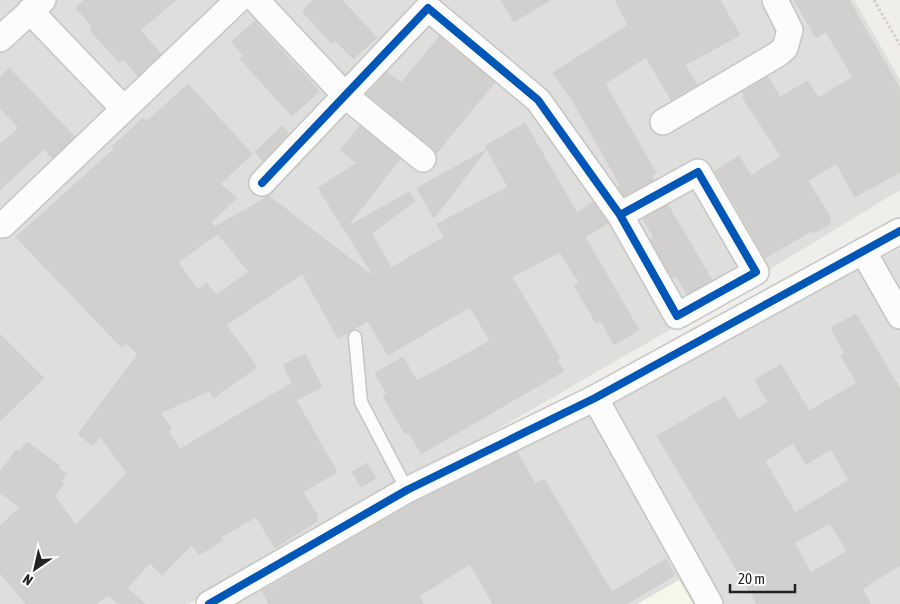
<svg xmlns="http://www.w3.org/2000/svg" width="900" height="604" font-family="'Asap Condensed',sans-serif">
<style>
.residential{fill:#dededc}
.education{fill:#f6f6e9}
.building{fill:#d2d0ce;stroke:#d2d0cd;fill-rule:evenodd}
.lines{fill:none;stroke-linecap:round;stroke-linejoin:round}
.lane-casing{stroke:#c5c5c3;stroke-width:15}
.street-casing{stroke:#c5c5c3;stroke-width:28}
.path{stroke:#d6cccb;stroke-width:3;stroke-dasharray:2.5 2.5;stroke-linecap:butt}
.lane{stroke:#fdfcfc;stroke-width:12}
.street{stroke:#fdfcfc;stroke-width:25}
.cycleway-casing{stroke:#fff;stroke-width:11}
.cycleway{stroke:#0057b8;stroke-width:8}
</style>
<rect width="100%" height="100%" fill="#efeeeb"/>
<!-- residential -->
<g class="residential">
<path d="M0,0H854L900,80V190L673,328L262,565L188,604H0Z"/>
<path d="M900,248V604H222L412,496L590,410Z"/>
</g>
<!-- education -->
<path class="education" d="M679,580L693,604H637Z"/>
<!-- building -->
<g class="building">
<path d="M85,0H176L140,30L161,54L138,76L123,59L119,62L90,30L93,27L76,8Z"/>
<path d="M314,0H342L377,38L353,59L335,40L331,43L302,11Z"/>
<path d="M501,0H550L514,22Z"/>
<path d="M615,0H720L740,35L685,65L697,85L671,100L646,57L605,84L656,173L651,176L654,180L624,196L618,187L620,185L574,103L553,73L628,25Z"/>
<path d="M794,0H849L900,89V172L855,197L836,163L808,181L830,217V224L814,233L813,230L765,258L715,171L739,156L751,176L781,156L742,97L745,96L742,92L768,77L780,97L808,81L818,98L853,77L826,32L816,38Z"/>
<path d="M255,21L319,91L292,116L240,59L244,56L231,42Z"/>
<path d="M440,36L495,82L436,154L367,95L387,72L401,83Z"/>
<path d="M9,68L75,137L52,158L44,149L0,190V144L19,128L0,108V77Z"/>
<path d="M188,84L252,154L220,184L237,198L211,222L215,227L269,196L374,277L318,188L357,163L340,150L360,126L400,159L347,227L409,192L415,201L372,233L391,268L444,237L437,224L508,187L485,146L525,123L577,213L593,202L608,223L585,237L639,330L614,345L601,321L596,323L574,285L579,283L560,252L512,277L560,358L557,360L564,371L421,454L409,432L405,434L383,396L387,394L375,373L403,357L417,381L490,341L470,307L388,355L368,321L338,338L302,274L226,325L257,367L214,398L209,391L160,413L172,429L168,431L180,449L292,383L283,365L305,354L322,387L296,400L337,472L303,492L317,515V521L275,548L256,517L221,537L223,540L199,555L192,545L162,575L150,563L127,588L145,604H119L108,595L96,604H26L0,573V526L20,507L0,493V472L16,450L19,452L27,442L60,466L58,468L66,474L61,482L64,484L55,496L76,525L127,473L100,436L93,446L78,434L138,354L126,343L121,347L16,237L114,149L112,147L143,118L146,122ZM218,234L249,272L216,295L207,283L198,290L178,262Z"/>
<path d="M282,126L289,133L263,161L255,152Z"/>
<path d="M486,150L434,218L417,188Z"/>
<path d="M668,205L712,280L687,294L676,276L672,278L650,240L654,238L643,219Z"/>
<path d="M856,314L900,389V565L862,589L871,604H757L657,436L725,396L739,420L768,402L755,380L781,364L809,411L857,383L841,356L845,354L831,328ZM793,443L806,464L831,449L849,480L795,513L765,461ZM830,523L847,551L811,573L794,543Z"/>
<path d="M0,334L44,378L0,421Z"/>
<path d="M517,452L535,484L544,479L612,592L666,559L675,575L627,604H493L470,564L419,596L424,604H269L262,591L413,503Z"/>
<path d="M367,463L376,478L361,487L352,472Z"/>
</g>
<g class="lines">
<defs>
<path id="lane" d="M355,337L361,402L407,490"/>
<g id="street">
<path d="M256,0L346,96L423,159"/>
<path d="M30,11L124,109"/>
<path d="M0,39L43,0"/>
<path d="M663,122L778,54L785,48L790,30L775,0"/>
<path d="M262,183L428,8L538,100L620,215L677,316L756,272L698,172L620,215"/>
<path d="M3,225L238,0"/>
<path d="M863,251L900,316"/>
<path d="M595,398L710,604"/>
<path d="M209,604L407,490L595,398L900,231"/>
</g>
</defs>
<!-- lane casing -->
<use href="#lane" class="lane-casing"/>
<!-- street casing -->
<use href="#street" class="street-casing"/>
<!-- path -->
<path class="path" d="M874,0L900,45"/>
<!-- lane -->
<use href="#lane" class="lane"/>
<!-- street -->
<use href="#street" class="street"/>
<defs>
<g id="cycleway">
<path d="M262,183L428,8L538,100L620,215L677,316L756,272L698,172L620,215"/>
<path d="M209,604L407,490L595,398L900,231"/>
</g>
</defs>
<!-- cycleway casing -->
<use href="#cycleway" class="cycleway-casing"/>
<!-- cycleway -->
<use href="#cycleway" class="cycleway"/>
</g>
<!-- north arrow -->
<g transform="translate(35 569) rotate(214)" stroke="#ffffff" stroke-width="4" paint-order="stroke">
<path d="M0-4L9 19L0 12L-9 19Z" fill="#222222"/>
<text y="-8" font-size="14" font-weight="bold" text-anchor="middle" fill="#222222">N</text>
</g>
<!-- scale -->
<path d="M730 584v8h65v-8" fill="none" stroke="#222222" stroke-width="2.5"/>
<text x="738" y="584" font-size="15" fill="#222222" stroke="#ffffff" stroke-width="4" paint-order="stroke">20 m</text>
</svg>
